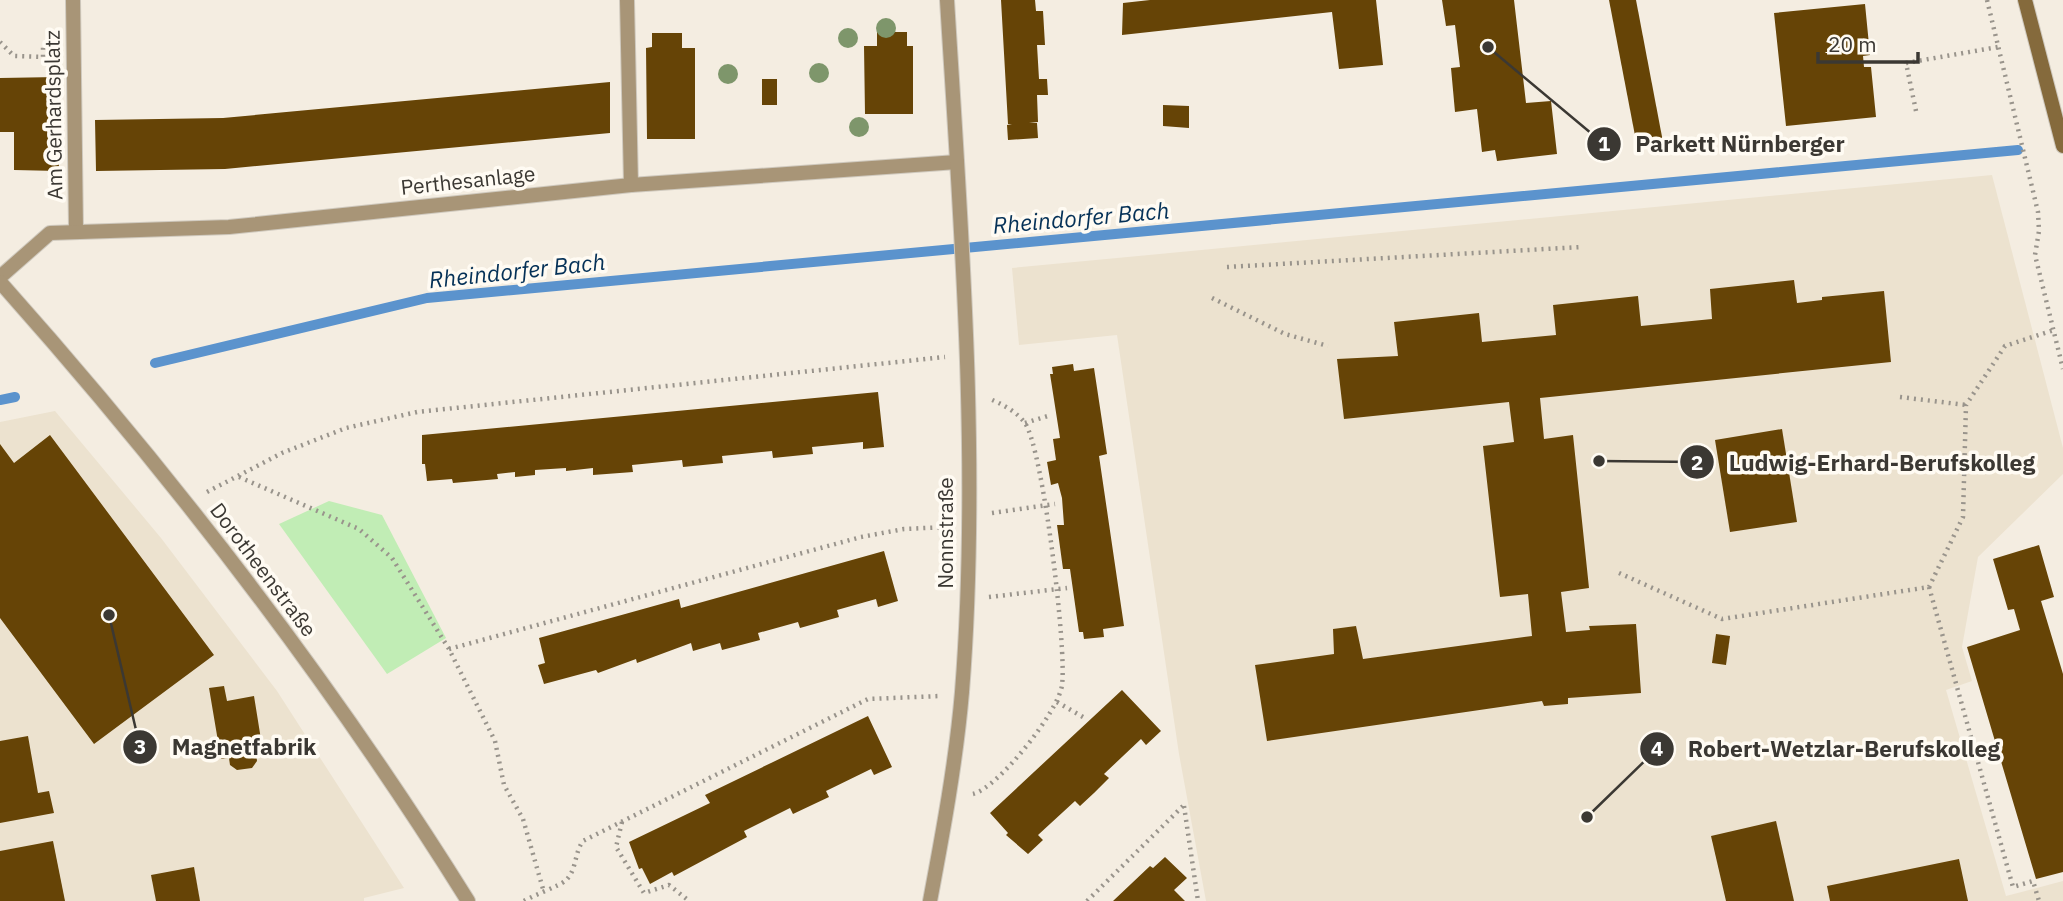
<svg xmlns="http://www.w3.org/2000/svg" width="2063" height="901" font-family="'IBM Plex Sans',sans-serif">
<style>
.built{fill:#ece2cf}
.green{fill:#c1edb5}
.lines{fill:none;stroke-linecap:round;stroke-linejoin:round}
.stream{stroke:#5b93cd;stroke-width:10}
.building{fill:#664406}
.minor-casing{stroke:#cfc9be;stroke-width:16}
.secondary-casing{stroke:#cfc9be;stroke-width:16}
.path{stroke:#99948c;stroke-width:4.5;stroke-dasharray:2 5;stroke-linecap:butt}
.minor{stroke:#a89577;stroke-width:14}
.secondary{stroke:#856a3c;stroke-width:14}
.tree{fill:#7e966b}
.labels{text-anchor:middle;stroke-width:7;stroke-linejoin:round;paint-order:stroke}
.street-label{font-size:21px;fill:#3b3833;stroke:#fffbf3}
.water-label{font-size:23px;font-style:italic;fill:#053157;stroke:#fffbf3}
.leader{fill:none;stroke:#3b3833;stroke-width:2.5}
.callout-dot{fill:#3b3833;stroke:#fffbf3;stroke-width:2.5}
.mark-label{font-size:21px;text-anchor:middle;font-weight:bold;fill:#fff}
.callout-label{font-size:23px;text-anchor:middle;font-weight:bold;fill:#3b3833;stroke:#fffbf3;stroke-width:7;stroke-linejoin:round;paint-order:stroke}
</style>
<rect width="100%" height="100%" fill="#f4ede1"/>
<!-- built -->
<g class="built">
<path d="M1992,175L2063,448V474L1978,557L1962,647L1972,681L1946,690L2006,896L2063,881V901H1206L1179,754L1117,335L1019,345L1012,268Z"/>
<path d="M55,411L161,538L277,691L404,888L364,898V901H0V422Z"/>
</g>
<!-- green -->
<path class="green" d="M329,501L382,515L446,638L387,674L279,524Z"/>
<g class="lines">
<!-- stream -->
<g class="stream">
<path d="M155,363L427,298L2018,150"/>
<path d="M0,400L15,397"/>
</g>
</g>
<!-- building -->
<g class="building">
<path d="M1001,0H1035L1036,11H1043L1045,45H1037L1039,79H1047L1048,95H1037L1038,122L1029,123H1037L1038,138L1008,140L1007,125L1012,124H1008Z"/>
<path d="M1150,0H1376L1383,65L1339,69L1332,12L1122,35L1123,3Z"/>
<path d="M1442,0H1514L1526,103L1551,101L1557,154L1497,161L1495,150L1482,152L1477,109L1455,112L1451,68L1460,67L1455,25L1446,26Z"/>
<path d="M1609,0H1636L1663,142L1637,146Z"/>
<path d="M1865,4L1870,55L1863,56L1864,67H1871L1876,117L1786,126L1774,13Z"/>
<path d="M877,32H907V46H913V114H865L864,46H877Z"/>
<path d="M652,33H682V48H695V139H647L646,48L652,47Z"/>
<path d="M58,77L59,171L14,170V132H0V78Z"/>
<rect x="762" y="79" width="15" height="26"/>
<path d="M610,82V133L225,169L96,171L95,120L223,118Z"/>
<path d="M1163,105L1189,106V128L1163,126Z"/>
<path d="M1794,280L1797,303L1822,300V297L1884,291L1891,362L1540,398L1544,439L1573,435L1589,588L1561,592L1566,632L1590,630L1589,626L1636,624L1641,693L1568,698V704L1544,706L1542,701L1267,741L1255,665L1334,654L1333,629L1356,626L1363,659L1532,636L1528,594L1500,597L1483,446L1514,442L1509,402L1344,419L1337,359L1398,356L1394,322L1479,313L1482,342L1556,335L1553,305L1638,296L1641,326L1712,319L1710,289Z"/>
<path d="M1073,364L1074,371L1094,368L1107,454L1099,456L1124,626L1103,629L1104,637L1084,639L1083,632H1079L1070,569H1063L1057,525H1064L1062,498L1058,483L1051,485L1047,462L1056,460L1053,439L1060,438L1050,374H1053L1052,367Z"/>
<path d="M878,392L884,447L863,449V442L812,447L813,454L773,458L772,451L722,456L723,463L683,467L682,460L632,465L633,472L593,475V468L566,471V468L535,470V475L515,477V472L497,474L498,479L453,483L452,479L427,481L425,464H422V435Z"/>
<path d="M1782,429L1797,522L1730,532L1715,440Z"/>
<path d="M50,435L214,655L94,744L0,618V444L14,463Z"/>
<path d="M2039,545L2054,597L2041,601L2063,674V872L2036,879L1967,647L2020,630L2014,609L2008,610L1993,559Z"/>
<path d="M884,551L898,601L878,607L876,599L837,610L839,617L800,628L798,622L758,633L760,640L722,650L720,643L693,651L691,643L637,663L636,659L598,673L596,670L544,684L538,665L545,663L539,638L679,599L681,608Z"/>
<path d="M1716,634L1730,636L1726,665L1712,663Z"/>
<path d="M224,686L227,701L254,696L263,752L256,753L257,761L252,768L237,770L230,765L229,758L221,759L209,688Z"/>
<path d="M1122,690L1161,731L1146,745L1141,739L1104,774L1109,778L1094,793L1080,806L1075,801L1038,835L1043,840L1028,854L1006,835L1008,833L990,813Z"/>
<path d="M868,716L892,767L874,775L871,769L826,791L829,797L812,805L793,814L790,808L744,831L747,837L674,876L672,872L650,884L642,868L639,869L629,842L710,803L705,795Z"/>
<path d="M28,736L38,793L49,791L54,813L0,823V741Z"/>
<path d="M1776,821L1794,901H1726L1711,836Z"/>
<path d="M53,841L65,901H0V851Z"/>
<path d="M1165,857L1187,878L1174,890L1185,901H1113L1150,866L1153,868Z"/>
<path d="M1959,859L1968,901H1830L1827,886Z"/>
<path d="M194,867L200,901H156L151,875Z"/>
</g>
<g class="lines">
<defs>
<g id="minor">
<path d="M73,0L76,230"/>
<path d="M627,0L631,185"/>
<path d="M0,277L50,233L229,227L631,185L957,162"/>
<path d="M0,282C172,475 331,681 468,901"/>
<path d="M930,901C943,832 956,762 962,692C980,464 961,228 947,0"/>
</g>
<path id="secondary" d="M2025,0L2063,146"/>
</defs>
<!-- minor casing -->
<use href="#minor" class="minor-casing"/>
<!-- secondary casing -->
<use href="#secondary" class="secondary-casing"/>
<!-- path -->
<g class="path">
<path d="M1987,0L2038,212L2039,231L2035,255L2063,369"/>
<path d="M0,42L14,56L43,57V46H52"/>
<path d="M1916,111L1906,63L1998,47"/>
<path d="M1227,267L1581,247"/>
<path d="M1212,298L1285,334L1328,346"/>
<path d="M1900,397L1966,405"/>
<path d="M1025,423L1051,415"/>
<path d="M239,477L359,529L392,558L449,649L495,741L504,785L523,819L543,889"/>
<path d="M207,492L282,453L346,428L417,412L945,357"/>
<path d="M992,513L1055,504"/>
<path d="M1619,573L1722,619L1929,587L1963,517L1966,405L2005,346L2054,330"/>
<path d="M1929,587L2013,887L2033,881L2039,901"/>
<path d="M989,597L1067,588"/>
<path d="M449,649L861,537L904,529L946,527"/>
<path d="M1057,702L1083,717"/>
<path d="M973,794C998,788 1059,711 1062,685C1067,650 1043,449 1025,423C1017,412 1002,404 990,399"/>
<path d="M1184,806L1198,901"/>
<path d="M622,822L616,847L644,893L669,885L689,901"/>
<path d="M524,901C534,895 559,886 565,881C577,871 574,853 583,841L868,699L940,696"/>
<path d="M1087,901L1184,805"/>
</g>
<!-- minor -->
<use href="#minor" class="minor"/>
<!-- secondary -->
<use href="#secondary" class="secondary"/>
</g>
<!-- trees -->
<g class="tree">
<circle cx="886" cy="28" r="10"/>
<circle cx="848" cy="38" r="10"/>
<circle cx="819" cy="73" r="10"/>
<circle cx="728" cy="74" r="10"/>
<circle cx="859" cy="127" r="10"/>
</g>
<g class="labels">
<!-- street labels -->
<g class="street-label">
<text transform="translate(54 115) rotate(-91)" y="7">Am Gerhardsplatz</text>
<text transform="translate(468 181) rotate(-6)" y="7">Perthesanlage</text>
<text transform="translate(946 533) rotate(-90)" y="7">Nonnstraße</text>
<text transform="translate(263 570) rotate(53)" y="7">Dorotheenstraße</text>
</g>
<!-- water labels -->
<g class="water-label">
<text transform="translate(1081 218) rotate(-5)" y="8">Rheindorfer Bach</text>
<text transform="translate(517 271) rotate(-6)" y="8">Rheindorfer Bach</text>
</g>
</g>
<!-- callouts -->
<path class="leader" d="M1488 47L1604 144M1599 461L1697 462M109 615L140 747M1587 817L1657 749"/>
<g class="callout-dot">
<circle cx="1488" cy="47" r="7"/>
<circle cx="1599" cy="461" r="7"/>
<circle cx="109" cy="615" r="7"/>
<circle cx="1587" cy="817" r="7"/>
<circle cx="1604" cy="144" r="18"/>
<circle cx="1697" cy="462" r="18"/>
<circle cx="140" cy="747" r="18"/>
<circle cx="1657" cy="749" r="18"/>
</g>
<g class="mark-label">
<text x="1604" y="151">1</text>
<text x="1697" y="470">2</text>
<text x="140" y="754">3</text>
<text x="1657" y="756">4</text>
</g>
<g class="callout-label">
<text x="1740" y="152">Parkett Nürnberger</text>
<text x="1882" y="471">Ludwig-Erhard-Berufskolleg</text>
<text x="244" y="755">Magnetfabrik</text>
<text x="1844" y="757">Robert-Wetzlar-Berufskolleg</text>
</g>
<!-- scale -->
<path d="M1818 52v10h100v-10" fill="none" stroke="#3b3833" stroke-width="3.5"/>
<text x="1828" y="52" font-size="21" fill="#3b3833" stroke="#fffbf3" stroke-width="5" paint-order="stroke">20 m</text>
</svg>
